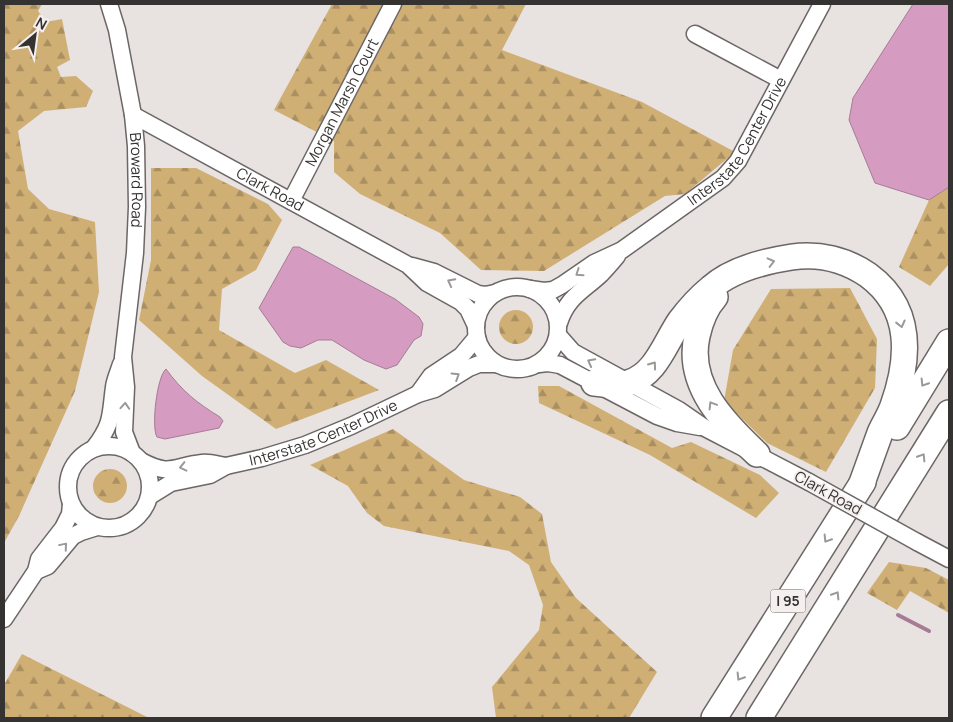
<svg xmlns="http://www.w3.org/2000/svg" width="953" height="722" font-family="Manrope,sans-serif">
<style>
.forest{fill:url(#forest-firs)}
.water{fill:#d69bc0;stroke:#a67c95}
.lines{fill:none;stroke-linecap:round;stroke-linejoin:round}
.stream{stroke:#a67c95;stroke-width:4}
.minor-casing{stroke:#6c6766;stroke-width:19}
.highway-casing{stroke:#6c6766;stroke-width:28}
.minor{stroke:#fff;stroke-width:16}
.highway{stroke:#fff;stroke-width:25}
.minor-bridge-casing{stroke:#6c6766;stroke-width:19;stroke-linecap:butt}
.minor-bridge{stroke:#fff;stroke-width:16}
.oneway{stroke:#9a9998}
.labels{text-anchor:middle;stroke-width:4;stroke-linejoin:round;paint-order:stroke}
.shield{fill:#f5efee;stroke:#6f6b6a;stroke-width:1}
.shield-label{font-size:14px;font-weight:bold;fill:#353332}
.street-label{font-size:15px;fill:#353332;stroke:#f5efee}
</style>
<defs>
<pattern id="forest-firs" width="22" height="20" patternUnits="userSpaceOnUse" patternTransform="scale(1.25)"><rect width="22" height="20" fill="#d0af75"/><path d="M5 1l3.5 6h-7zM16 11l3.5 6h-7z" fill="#aa8f61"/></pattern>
</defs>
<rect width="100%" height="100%" fill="#e8e2e1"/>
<!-- forest -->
<g class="forest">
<path d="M4,4H42L38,11L46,22L62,19L70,60L57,67L61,77L76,76L93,91L86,107L44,111L18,131L28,189L49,209L95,222L99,292L75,391L19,516L4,543Z"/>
<path d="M332,4H526L502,50L642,102L735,152L685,194L665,196L544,271L481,270L440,233L360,194L334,172V141L274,110Z"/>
<path d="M151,168H196L268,204L282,220L256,270L222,289L219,330L295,373L326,360L379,390L276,429L202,376L139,320L151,260Z"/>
<path d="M949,187V264L930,286L899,267L929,200Z"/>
<path d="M850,288L877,339L875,388L826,472L767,443L724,401L733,350L771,289Z"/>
<circle cx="516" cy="327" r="17"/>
<path d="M538,386H559L672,448L691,442L760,475L779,493L756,518L650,455L539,403Z"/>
<path d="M393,429L464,480L520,497L542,514L551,562L576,598L657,672L629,718H496L492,687L539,630L543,605L529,565L509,551L384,526L367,513L348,486L310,465Z"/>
<circle cx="110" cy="486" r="17"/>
<path d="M889,562L926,568L949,580V613L910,591L897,610L867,593Z"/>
<path d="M22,654L149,718H4V685Z"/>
</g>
<!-- water -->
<g class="water">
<path d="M913,4H949V187L929,200L875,183L849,120L853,98Z"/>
<path d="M293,247H299L395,299L419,317L423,324L421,336L414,340L397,365L386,369L364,360L332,340H318L301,348L290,346L283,342L259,308Z"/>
<path d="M166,369C182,391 197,403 220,417L223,421L219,428L165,439L157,437C151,427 157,376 166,369Z"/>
</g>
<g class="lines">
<!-- stream -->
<path class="stream" d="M898,615L929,631"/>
<defs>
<g id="minor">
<path id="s1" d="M109,4L117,30L133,115L136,146L137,207L135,253L123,357L126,387L124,432L132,453"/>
<path d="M695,34L781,80"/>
<path id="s2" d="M133,115L408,265L427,283L461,302L468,309L476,326"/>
<path id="s3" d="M291,201L393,4"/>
<path d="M412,266L434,272L478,294L485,295L495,293"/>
<circle cx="517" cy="328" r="41"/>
<path id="s4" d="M530,289L544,291L553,290L562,285L594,263L622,250L723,178L738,161L822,4"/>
<path d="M559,323C567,297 583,291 601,274C607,268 612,262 617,256"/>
<path d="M558,335L573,352L679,410L705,428L809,482"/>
<path d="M539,364L548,363L560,365L657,416L677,423L700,427"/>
<path d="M418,394L431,376L461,356L477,337"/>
<circle cx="109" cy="487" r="41"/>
<path d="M94,448C113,423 110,416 114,387C115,379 119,371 121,364"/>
<path d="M141,461C171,477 173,466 202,463C210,462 219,465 226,466"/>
<path id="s5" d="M150,496L171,483L210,475L226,466L262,458L305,445L351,426L418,394L435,389L469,368L479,364H496"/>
<path d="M917,542L949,559"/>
<path d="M36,571L48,566L73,536L81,532L97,527"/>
<path d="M4,619L36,571L39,559L63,528L70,514L71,504"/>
</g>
<g id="highway">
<path d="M715,297C705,308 700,322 697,336C686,385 724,423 757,454"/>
<path d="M594,383C605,384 617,387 628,383C656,375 665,343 680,321C689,309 700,297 711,288C732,269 766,261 792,257C819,253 846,260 868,275C913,308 910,358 893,406C890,415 884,424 880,433C874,450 868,466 862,483"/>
<path d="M897,427L949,342"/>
<path d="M714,718L863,482"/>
<path d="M759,718L949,413"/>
</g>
</defs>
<!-- minor casing -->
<use href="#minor" class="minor-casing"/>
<!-- highway casing -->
<use href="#highway" class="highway-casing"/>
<!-- minor -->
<use href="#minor" class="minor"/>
<!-- highway -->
<use href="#highway" class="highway"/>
<defs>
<path id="minor-bridge" d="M809,482L917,542"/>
</defs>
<!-- minor-bridge casing -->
<use href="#minor-bridge" class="minor-bridge-casing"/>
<!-- minor-bridge -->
<use href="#minor-bridge" class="minor-bridge"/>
</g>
<!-- one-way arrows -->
<defs><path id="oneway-chevron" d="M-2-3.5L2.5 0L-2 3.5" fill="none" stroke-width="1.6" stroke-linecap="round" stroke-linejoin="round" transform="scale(1.25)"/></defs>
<g class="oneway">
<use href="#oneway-chevron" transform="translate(771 262) rotate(-14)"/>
<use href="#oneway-chevron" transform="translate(579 273) rotate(146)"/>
<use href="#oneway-chevron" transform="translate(451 282) rotate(-152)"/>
<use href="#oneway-chevron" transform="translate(901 324) rotate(76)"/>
<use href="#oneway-chevron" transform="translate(591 362) rotate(-152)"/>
<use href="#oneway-chevron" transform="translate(653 365) rotate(-54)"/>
<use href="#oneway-chevron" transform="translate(456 376) rotate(-32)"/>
<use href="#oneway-chevron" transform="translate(924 383) rotate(122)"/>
<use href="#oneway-chevron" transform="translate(712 405) rotate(-121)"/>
<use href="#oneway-chevron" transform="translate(125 406) rotate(-86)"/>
<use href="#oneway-chevron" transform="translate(922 457) rotate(-58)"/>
<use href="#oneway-chevron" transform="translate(183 467) rotate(167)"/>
<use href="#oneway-chevron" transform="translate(827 539) rotate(122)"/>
<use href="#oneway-chevron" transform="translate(64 546) rotate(-50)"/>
<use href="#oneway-chevron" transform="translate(836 595) rotate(-58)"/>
<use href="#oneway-chevron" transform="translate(740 677) rotate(122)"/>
</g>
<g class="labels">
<!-- shield labels -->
<rect class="shield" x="770.5" y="589.5" width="35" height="23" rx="4"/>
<g class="shield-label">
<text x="788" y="606">I 95</text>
</g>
<!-- street labels -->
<g class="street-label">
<text dy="5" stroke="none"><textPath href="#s3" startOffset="111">Morgan Marsh Court</textPath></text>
<text dy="5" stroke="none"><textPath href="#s4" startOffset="265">Interstate Center Drive</textPath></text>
<text dy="5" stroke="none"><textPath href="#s1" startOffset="179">Broward Road</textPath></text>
<text dy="5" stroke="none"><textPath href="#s2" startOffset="156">Clark Road</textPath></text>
<text dy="5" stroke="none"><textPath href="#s5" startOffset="186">Interstate Center Drive</textPath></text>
<text transform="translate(828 493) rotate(29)" y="5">Clark Road</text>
</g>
</g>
<!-- border -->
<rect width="953" height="722" fill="none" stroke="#353332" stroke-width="10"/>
<!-- north arrow -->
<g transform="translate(35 35) rotate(29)" stroke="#f5efee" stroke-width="4" paint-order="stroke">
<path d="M0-4L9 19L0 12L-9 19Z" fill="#353332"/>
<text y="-8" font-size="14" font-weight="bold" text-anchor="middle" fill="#353332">N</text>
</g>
</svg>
